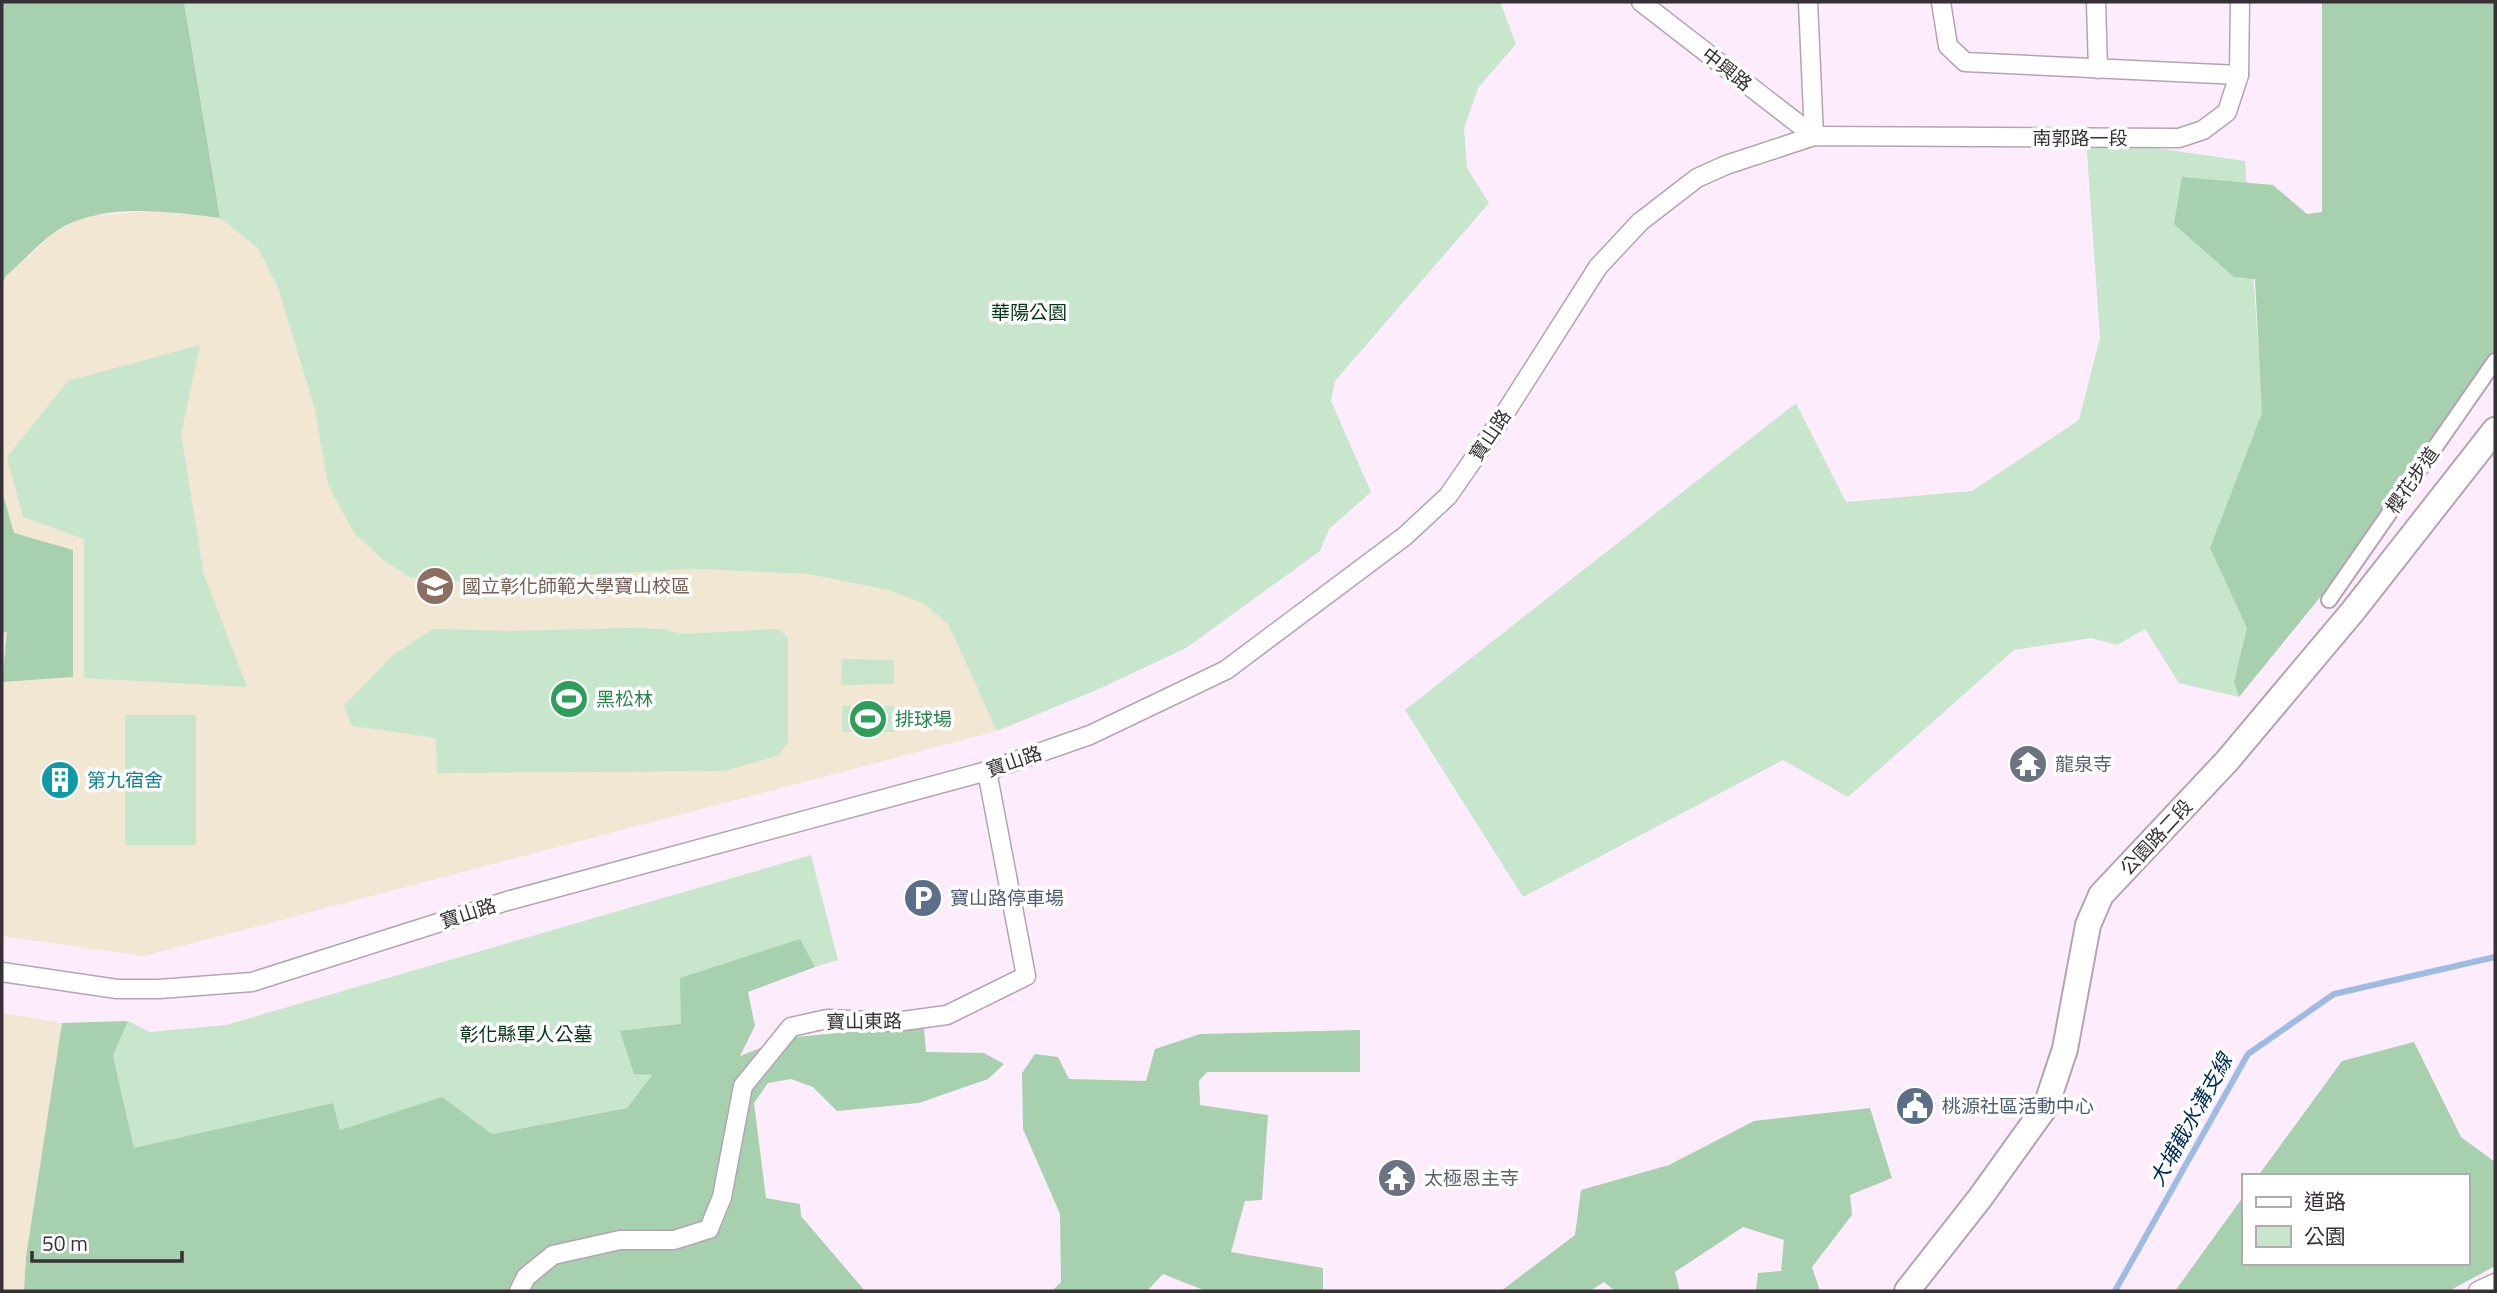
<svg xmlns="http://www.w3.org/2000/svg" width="2497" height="1293" font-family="'Titillium Web','Noto Sans TC',sans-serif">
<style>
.education{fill:#f1e7d2}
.green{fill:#c7e6cc}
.forest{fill:#a7d0ae}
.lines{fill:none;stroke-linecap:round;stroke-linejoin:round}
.stream{stroke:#9ebce2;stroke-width:6}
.pedestrian-casing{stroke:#b4a4b3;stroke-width:18}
.minor-casing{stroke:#b4a4b3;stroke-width:21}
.secondary-casing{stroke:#b4a4b3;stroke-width:28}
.pedestrian{stroke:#fff;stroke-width:14}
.minor{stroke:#fff;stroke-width:18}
.secondary{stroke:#fff;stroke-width:24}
.labels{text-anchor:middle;stroke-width:7;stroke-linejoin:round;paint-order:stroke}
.street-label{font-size:19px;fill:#373036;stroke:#fff}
.park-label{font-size:19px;fill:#053617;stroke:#fff}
.education-label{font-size:19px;fill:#785e54;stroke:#fff;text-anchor:start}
.leisure-label{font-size:19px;fill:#27864d;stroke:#fff;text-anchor:start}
.worship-label{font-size:19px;fill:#5b616d;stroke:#fff;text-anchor:start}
.culture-label{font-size:19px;fill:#0d838f;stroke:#fff;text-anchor:start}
.service-label{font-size:19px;fill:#4e5e75;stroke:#fff;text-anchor:start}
.water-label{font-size:21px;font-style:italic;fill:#002a57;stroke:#fff}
</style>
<rect width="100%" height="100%" fill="#fdecfc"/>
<!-- education -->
<g class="education">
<path d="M153,211L220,218L258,248L278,289L315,410L387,563L410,577L439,582L698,569L808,574L888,590L925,604L949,626L997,731L144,956L2,936V284L6,276L55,232L87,216Z"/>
<path d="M2,1013L62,1023L26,1257L24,1291H2Z"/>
</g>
<!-- green -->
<g class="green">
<path d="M184,2H1500L1516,44L1478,88L1464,129L1467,168L1489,203L1335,381L1331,401L1371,492L1329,529L1320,551L1186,648L1101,688L997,731L949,626L925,604L888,590L808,574L698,569L439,582L410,577L387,563L354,533L328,485L315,410L278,288L258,248L220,218Z"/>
<path d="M2086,138L2245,161L2263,413L2210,548L2248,628L2239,697L2179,683L2145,629L2117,645L2091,638L2014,650L1848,797L1783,760L1523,897L1405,710L1796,403L1846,502L1972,491L2079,420L2100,338Z"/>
<path d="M200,345L181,434L204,575L247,687L84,678V539L23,517L7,457L68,381Z"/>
<path d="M631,628L663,629L683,634L779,629L788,638V742L779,755L725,771L437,773L436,738L352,726L344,706L392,656L433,629L512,631Z"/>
<path d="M842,659L894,660V684L841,685Z"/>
<path d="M842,706H894L895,732H842Z"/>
<rect x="125" y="715" width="71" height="130"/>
<path d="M811,855L838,960L815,967L799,939L681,1024L652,1075L627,1108L492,1134L442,1098L340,1130L332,1103L134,1149L113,1056L128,1021L150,1032L226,1025Z"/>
</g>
<!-- forest -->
<g class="forest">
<path d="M2,2H184L220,218C168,212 101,201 55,232C38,244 22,262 6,276L2,284Z"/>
<path d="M2322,2H2495V353L2374,531L2239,697L2234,682L2247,628L2210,548L2262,413L2255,279L2234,277L2174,224L2182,177L2273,185L2307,214L2322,212Z"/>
<path d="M2,491L14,533L73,550V677L2,682L7,632L2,633Z"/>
<path d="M800,939L815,967L748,992L755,1026L740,1056L785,1038L912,1026L924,1028L926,1052L984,1053L1004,1064L988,1079L919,1103L837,1111L813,1087L791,1079L768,1083L754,1103L766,1198L800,1204L801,1216L865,1291H24L26,1257L62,1023L128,1021L113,1056L134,1148L333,1103L340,1130L442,1097L492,1134L627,1108L652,1075L634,1074L620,1031L681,1024L680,978Z"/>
<path d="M1360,1030V1072H1207L1199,1081L1200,1105L1268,1115L1262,1200L1245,1201L1231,1252L1323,1268V1291H1206L1163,1274L1147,1291H1052L1061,1282L1060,1214L1023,1129L1022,1073L1035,1054L1058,1057L1069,1079L1146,1081L1155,1049L1200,1034Z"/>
<path d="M2414,1042L2461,1137L2495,1162V1266L2449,1291H2175L2243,1197V1263H2467V1176H2258L2342,1061Z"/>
<path d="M1870,1108L1892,1178L1850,1195L1852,1215L1812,1267L1820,1291H1756L1758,1273L1781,1271L1784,1240L1743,1227L1675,1272L1680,1291H1615L1604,1282L1590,1291H1501L1575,1235L1581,1190L1669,1165L1754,1121Z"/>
</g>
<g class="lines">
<!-- stream -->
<path class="stream" d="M2115,1291L2248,1054L2334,994L2495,957"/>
<defs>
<path id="pedestrian" d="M2329,600L2495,361"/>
<g id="minor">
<path d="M1641,2L1814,136"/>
<path d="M1808,2L1814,136"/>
<path d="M1941,2L1948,46L1965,62L2239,75"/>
<path d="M2096,2L2098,69"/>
<path d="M2,972L117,989H159L252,982L507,901L987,771L1090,735L1226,670L1405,536L1448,496L1498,424L1598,267L1640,222L1697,178L1726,165L1814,136L2179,138L2203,130L2227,112L2239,75L2240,2"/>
<path d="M519,1291L526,1277L553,1255L620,1240H674L709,1229L722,1197L743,1086L791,1027L827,1019L895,1022L947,1015L1026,976L987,771"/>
<path d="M2478,1291L2495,1283"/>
</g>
<path id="secondary" d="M1907,1291L1980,1198L2046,1106L2065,1049L2088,925L2101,895L2227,761L2353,611L2495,430"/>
</defs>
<!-- pedestrian casing -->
<use href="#pedestrian" class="pedestrian-casing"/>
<!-- minor casing -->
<use href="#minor" class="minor-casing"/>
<!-- secondary casing -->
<use href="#secondary" class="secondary-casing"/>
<!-- pedestrian -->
<use href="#pedestrian" class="pedestrian"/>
<!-- minor -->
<use href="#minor" class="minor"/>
<!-- secondary -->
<use href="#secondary" class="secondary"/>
</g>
<!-- icons -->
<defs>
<symbol id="university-disc" viewBox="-11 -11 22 22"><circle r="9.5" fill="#8d6e63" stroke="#fff"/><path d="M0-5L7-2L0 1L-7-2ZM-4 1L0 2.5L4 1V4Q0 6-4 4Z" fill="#fff"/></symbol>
<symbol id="stadium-disc" viewBox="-11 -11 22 22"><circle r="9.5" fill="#2e9e5b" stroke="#fff"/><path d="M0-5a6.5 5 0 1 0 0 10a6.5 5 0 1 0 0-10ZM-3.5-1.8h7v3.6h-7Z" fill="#fff"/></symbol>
<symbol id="temple-disc" viewBox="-11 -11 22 22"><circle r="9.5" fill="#6b7280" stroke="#fff"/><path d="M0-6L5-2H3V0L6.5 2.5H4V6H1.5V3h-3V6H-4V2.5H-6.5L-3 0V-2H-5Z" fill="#fff"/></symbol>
<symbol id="building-disc" viewBox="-11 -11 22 22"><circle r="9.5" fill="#0f9aa8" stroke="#fff"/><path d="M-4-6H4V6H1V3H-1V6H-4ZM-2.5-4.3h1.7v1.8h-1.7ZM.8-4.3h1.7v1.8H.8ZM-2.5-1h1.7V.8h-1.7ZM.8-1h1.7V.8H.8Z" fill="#fff"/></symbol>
<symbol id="parking-disc" viewBox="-11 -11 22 22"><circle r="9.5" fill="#5c6f8a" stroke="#fff"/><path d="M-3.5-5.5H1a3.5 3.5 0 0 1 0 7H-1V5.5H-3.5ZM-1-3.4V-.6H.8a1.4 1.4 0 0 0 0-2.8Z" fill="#fff"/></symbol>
<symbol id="civic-disc" viewBox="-11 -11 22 22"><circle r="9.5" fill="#5c6f8a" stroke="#fff"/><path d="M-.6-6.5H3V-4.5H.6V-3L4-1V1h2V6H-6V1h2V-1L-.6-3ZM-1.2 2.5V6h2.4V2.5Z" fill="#fff"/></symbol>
</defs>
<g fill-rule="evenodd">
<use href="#university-disc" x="413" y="564" width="44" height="44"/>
<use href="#stadium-disc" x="547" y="677" width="44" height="44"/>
<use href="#stadium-disc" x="846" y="697" width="44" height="44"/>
<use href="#temple-disc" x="2006" y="742" width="44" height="44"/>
<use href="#building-disc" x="38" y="758" width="44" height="44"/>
<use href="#parking-disc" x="901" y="876" width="44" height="44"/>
<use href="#civic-disc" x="1893" y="1084" width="44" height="44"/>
<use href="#temple-disc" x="1375" y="1156" width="44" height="44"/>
</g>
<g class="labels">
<!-- street labels -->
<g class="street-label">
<text transform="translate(1727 69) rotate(38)" y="7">中興路</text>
<text x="2080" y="145">南郭路一段</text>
<text transform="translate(1490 435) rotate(-56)" y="7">寶山路</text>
<text transform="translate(2412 480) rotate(-55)" y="7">櫻花步道</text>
<text transform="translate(1014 761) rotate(-19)" y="7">寶山路</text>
<text transform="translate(2156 837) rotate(-47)" y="7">公園路二段</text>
<text transform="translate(468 913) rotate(-18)" y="7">寶山路</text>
<text transform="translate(864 1021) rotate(-1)" y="7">寶山東路</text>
</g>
<!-- park labels -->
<g class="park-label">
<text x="1029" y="319">華陽公園</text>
<text x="526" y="1041">彰化縣軍人公墓</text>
</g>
<!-- education labels -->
<g class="education-label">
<text x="462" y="593">國立彰化師範大學寶山校區</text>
</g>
<!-- leisure labels -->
<g class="leisure-label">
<text x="596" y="706">黑松林</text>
<text x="895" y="726">排球場</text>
</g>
<!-- worship labels -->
<g class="worship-label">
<text x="2055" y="771">龍泉寺</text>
<text x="1424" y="1185">太極恩主寺</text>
</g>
<!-- culture labels -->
<g class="culture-label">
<text x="87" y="787">第九宿舍</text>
</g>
<!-- service labels -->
<g class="service-label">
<text x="950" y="905">寶山路停車場</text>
<text x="1942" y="1113">桃源社區活動中心</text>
</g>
<!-- water labels -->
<g class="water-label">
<text transform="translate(2191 1120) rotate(-61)" y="7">大埔截水溝支線</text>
</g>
</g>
<!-- border -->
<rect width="2497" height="1293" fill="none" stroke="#373036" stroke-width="7"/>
<!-- legend -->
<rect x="2242" y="1174" width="228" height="91" fill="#ffffff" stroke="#afacaf" stroke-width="2"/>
<rect x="2256" y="1197" width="35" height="10" fill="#ffffff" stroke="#afacaf" stroke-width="2"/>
<text x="2304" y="1209" font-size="21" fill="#373036">道路</text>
<rect x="2256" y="1226" width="35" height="21" fill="#c7e6cc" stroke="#afacaf" stroke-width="2"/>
<text x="2304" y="1244" font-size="21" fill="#373036">公園</text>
<!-- scale -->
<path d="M32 1251v10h150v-10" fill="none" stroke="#373036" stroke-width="3.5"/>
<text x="42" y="1251" font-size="21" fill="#373036" stroke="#ffffff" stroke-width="5" paint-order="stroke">50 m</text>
</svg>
